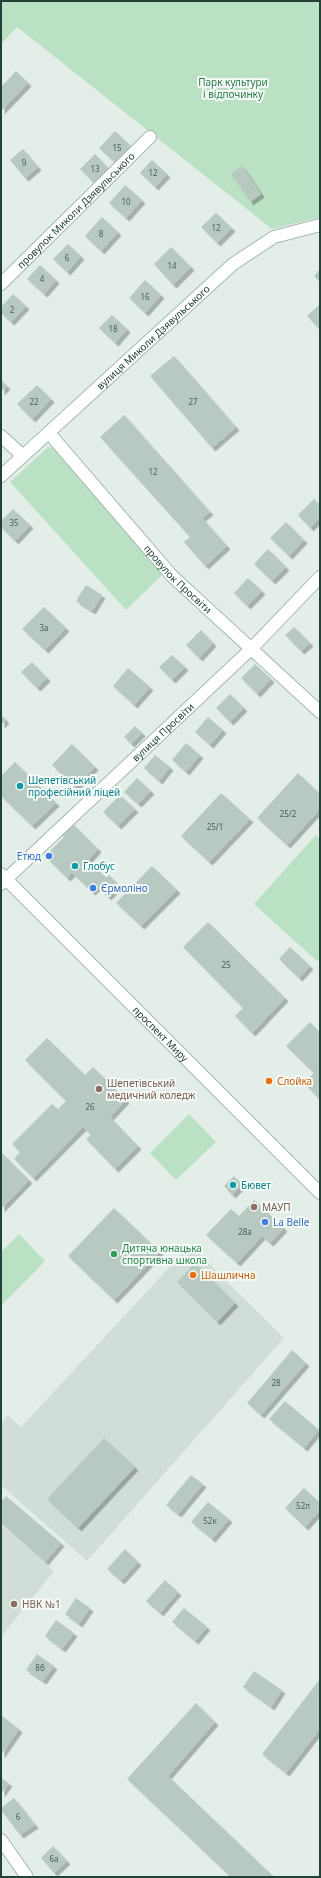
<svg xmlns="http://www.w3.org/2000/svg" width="321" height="1878" font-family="'Noto Sans',sans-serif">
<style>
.built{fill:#d1ded8}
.green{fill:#bbe1c5}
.building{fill:#b8c9c2;filter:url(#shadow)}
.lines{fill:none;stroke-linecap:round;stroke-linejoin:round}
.street-casing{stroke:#a5b7b1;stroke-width:14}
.street{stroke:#fff;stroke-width:12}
.culture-dot{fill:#0f9aa8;stroke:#f5faf7;stroke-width:1.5}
.shop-dot{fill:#3f7fe0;stroke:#f5faf7;stroke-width:1.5}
.food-dot{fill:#e8710a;stroke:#f5faf7;stroke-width:1.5}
.education-dot{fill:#8d6e63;stroke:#f5faf7;stroke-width:1.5}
.leisure-dot{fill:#2e9e5b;stroke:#f5faf7;stroke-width:1.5}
.labels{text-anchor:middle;stroke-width:4;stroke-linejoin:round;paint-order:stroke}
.number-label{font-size:8px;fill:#47635b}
.park-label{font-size:10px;fill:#287b49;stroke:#f5faf7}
.street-label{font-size:10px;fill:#214139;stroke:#f5faf7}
.culture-label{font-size:10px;fill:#0d838f;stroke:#f5faf7;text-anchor:start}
.shop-label{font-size:10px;fill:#366cbe;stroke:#f5faf7;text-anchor:start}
.food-label{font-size:10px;fill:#c56008;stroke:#f5faf7;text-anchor:start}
.education-label{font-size:10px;fill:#785e54;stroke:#f5faf7;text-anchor:start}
.leisure-label{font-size:10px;fill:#27864d;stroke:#f5faf7;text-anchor:start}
</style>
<defs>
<filter id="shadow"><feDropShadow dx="3.5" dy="3.5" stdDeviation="0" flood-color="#0004"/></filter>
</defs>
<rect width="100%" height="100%" fill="#e3eee9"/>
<!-- built -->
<g class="built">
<path d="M190,1245L284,1338L87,1561L1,1485V1423L8,1415L21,1427Z"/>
<path d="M1,1525L54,1571L1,1637Z"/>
</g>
<!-- green -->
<g class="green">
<path d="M1,1H320V217L272,229L17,27L1,44Z"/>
<path d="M48,447L58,449L164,573L126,610L10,482Z"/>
<path d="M316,835L320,839V958L317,961L254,904Z"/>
<path d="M189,1114L216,1142L176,1180L150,1153Z"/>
<path d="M19,1234L45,1261L1,1306V1252Z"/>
</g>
<!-- building -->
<g class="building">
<path d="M16,71L28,83L1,111V87Z"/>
<path d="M115,131L134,149L119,166L99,148Z"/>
<path d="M23,149L38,167L25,178L10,160Z"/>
<path d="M95,154L110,170L95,184L80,169Z"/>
<path d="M152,160L167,174L155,187L140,173Z"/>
<path d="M242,166L261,194L250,202L231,174Z"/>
<path d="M125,185L142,200L126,218L109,203Z"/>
<path d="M216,213L232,228L217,243L201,227Z"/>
<path d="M102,217L118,232L101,251L85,236Z"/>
<path d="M68,244L81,256L67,272L53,259Z"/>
<path d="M171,247L191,267L173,285L154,264Z"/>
<path d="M40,265L56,280L44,294L27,279Z"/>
<path d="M320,269V282L314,276Z"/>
<path d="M145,280L161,295L145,313L129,298Z"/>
<path d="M13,294L26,306L11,322L1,313V307Z"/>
<path d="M320,304V330L307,316Z"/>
<path d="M112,315L127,329L115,343L99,328Z"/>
<path d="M174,356L236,427L212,448L150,376Z"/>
<path d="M1,380L7,386L1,392Z"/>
<path d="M37,385L51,399L32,419L17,404Z"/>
<path d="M124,415L210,512L202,518L227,546L205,566L184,542L190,537L100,437Z"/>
<path d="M314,499L320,505V518L310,528L298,515Z"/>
<path d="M13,509L30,525L15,541L1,527V521Z"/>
<path d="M286,522L304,540L289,556L270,538Z"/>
<path d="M268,549L286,567L272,581L254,564Z"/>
<path d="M248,578L262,591L247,606L234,593Z"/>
<path d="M86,585L102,595L92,611L76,601Z"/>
<path d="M44,607L66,628L45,650L22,629Z"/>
<path d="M294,627L310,643L301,651L285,635Z"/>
<path d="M201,630L213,643L199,658L186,645Z"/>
<path d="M172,655L185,667L172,680L159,667Z"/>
<path d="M32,662L47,678L37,688L21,672Z"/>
<path d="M255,664L271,679L257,694L241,678Z"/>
<path d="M128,668L150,687L134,705L113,686Z"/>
<path d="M230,694L244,708L230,722L216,708Z"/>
<path d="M1,715L6,720L1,725Z"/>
<path d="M208,717L223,730L210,745L195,732Z"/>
<path d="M135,726L142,733L131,744L124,737Z"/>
<path d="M186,743L200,755L186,772L172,760Z"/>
<path d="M72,744L95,767L75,788L52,765Z"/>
<path d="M155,755L170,767L159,781L144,768Z"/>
<path d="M15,762L56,803L32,826L1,796V776Z"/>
<path d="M298,773L320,794V809L287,845L257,818Z"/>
<path d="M137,778L151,791L138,804L124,792Z"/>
<path d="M221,793L250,819L209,862L181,836Z"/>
<path d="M120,795L135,809L118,826L103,812Z"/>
<path d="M72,823L98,849L88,860L106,878L109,875L119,885L108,897L97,887L92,892L72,873L67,878L45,856L64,837L62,834Z"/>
<path d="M152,866L177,890L141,926L116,903Z"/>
<path d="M208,922L285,998L252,1033L235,1016L243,1008L183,947Z"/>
<path d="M290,947L310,966L299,978L279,959Z"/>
<path d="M310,1022L320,1033L319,1099L304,1083L314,1073L286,1046Z"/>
<path d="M47,1038L85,1075L93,1067L126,1100L110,1117L138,1146L115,1169L86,1139L91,1135L83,1127L33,1178L14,1159L20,1152L12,1144L52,1104L58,1109L66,1101L25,1060Z"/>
<path d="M1,1152L29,1180L1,1209Z"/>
<path d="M234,1176L242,1185L232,1195L224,1186Z"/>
<path d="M254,1200L284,1228L270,1243L262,1236L237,1263L206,1235L231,1209L239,1216Z"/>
<path d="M114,1208L160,1252L114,1300L68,1256Z"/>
<path d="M195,1263L235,1303L217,1322L177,1282Z"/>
<path d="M292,1350L306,1363L261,1415L247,1403Z"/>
<path d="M285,1401L319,1430L304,1448L269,1419Z"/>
<path d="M104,1438L135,1467L78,1528L47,1499Z"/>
<path d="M191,1475L203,1484L178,1514L166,1505Z"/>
<path d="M304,1488L320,1503V1510L305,1527L285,1508Z"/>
<path d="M6,1496L61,1543L45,1562L1,1523V1502Z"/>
<path d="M208,1502L229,1519L212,1539L191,1522Z"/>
<path d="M125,1549L138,1562L121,1581L107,1569Z"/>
<path d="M165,1580L178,1592L160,1613L146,1601Z"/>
<path d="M76,1598L90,1608L79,1624L65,1614Z"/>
<path d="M184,1608L207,1627L195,1641L172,1622Z"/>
<path d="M56,1620L74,1633L62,1649L45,1636Z"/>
<path d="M37,1654L54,1666L43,1681L26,1670Z"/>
<path d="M254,1671L282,1690L271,1707L243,1687Z"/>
<path d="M320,1679V1729L286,1773L262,1754Z"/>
<path d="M196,1703L215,1722L168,1776L274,1877H231L127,1779Z"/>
<path d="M2,1716L19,1729L1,1755V1717Z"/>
<path d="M1,1778L9,1783L1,1794Z"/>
<path d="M14,1798L35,1825L20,1835L1,1810V1808Z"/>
<path d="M53,1846L67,1861L54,1873L41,1858Z"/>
</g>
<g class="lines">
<defs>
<g id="street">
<path id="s1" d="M1,284L150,137"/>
<path id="s2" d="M49,433L172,576L320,712"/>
<path d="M1,436L23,456"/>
<path id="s3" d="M1,476L233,264L274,237L320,225"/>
<path id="s4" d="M1,874L320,1193"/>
<path id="s5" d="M1,884L251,649L320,577"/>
<path d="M1,1840L27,1877"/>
</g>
</defs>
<!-- street casing -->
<use href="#street" class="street-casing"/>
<!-- street -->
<use href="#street" class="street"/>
</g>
<!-- markers -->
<g class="culture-dot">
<circle cx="20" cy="786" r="4"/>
<circle cx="75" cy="866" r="4"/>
<circle cx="233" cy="1185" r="4"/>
</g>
<g class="shop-dot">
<circle cx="49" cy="856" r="4"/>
<circle cx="93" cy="888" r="4"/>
<circle cx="265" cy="1222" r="4"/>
</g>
<g class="food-dot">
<circle cx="269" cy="1081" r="4"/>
<circle cx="193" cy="1275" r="4"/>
</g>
<g class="education-dot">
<circle cx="99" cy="1089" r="4"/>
<circle cx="254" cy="1207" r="4"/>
<circle cx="14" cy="1604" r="4"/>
</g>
<circle class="leisure-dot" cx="114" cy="1254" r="4"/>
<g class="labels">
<!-- number labels -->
<g class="number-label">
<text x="117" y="151">15</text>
<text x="24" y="166">9</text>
<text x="95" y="172">13</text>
<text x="153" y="176">12</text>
<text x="126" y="205">10</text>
<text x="216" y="231">12</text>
<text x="101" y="237">8</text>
<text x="67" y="261">6</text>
<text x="172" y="269">14</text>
<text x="42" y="282">4</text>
<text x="145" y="300">16</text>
<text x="12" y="313">2</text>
<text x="113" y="332">18</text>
<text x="34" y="405">22</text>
<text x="193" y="405">27</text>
<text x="153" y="475">12</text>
<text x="14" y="526">35</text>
<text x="44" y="631">3а</text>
<text x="288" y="817">25/2</text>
<text x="215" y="830">25/1</text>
<text x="226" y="968">25</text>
<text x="90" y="1110">26</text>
<text x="245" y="1235">28а</text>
<text x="276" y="1386">28</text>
<text x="303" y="1509">52л</text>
<text x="210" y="1524">52к</text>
<text x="40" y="1671">8б</text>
<text x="18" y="1820">6</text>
<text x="54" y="1862">6а</text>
</g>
<!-- park labels -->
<g class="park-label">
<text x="233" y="86">Парк культури<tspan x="233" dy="12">і відпочинку</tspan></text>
</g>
<!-- street labels -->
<g class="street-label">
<text dy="4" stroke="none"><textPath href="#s1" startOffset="105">провулок Миколи Дзявульського</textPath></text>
<text dy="4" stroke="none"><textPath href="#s3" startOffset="206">вулиця Миколи Дзявульського</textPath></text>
<text dy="4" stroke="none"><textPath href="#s2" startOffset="195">провулок Просвіти</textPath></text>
<text dy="4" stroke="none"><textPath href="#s5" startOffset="222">вулиця Просвіти</textPath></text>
<text dy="4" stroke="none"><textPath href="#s4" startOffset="226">проспект Миру</textPath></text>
</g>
<!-- culture labels -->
<g class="culture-label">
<text x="28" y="784">Шепетівський<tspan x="28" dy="12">професійний ліцей</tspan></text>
<text x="83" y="870">Глобус</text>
<text x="241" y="1189">Бювет</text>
</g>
<!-- shop labels -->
<g class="shop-label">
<text x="41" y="860" text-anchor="end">Етюд</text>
<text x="101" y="892">Єрмоліно</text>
<text x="273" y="1226">La Belle</text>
</g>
<!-- food labels -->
<g class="food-label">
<text x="277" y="1085">Слойка</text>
<text x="201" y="1279">Шашлична</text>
</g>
<!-- education labels -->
<g class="education-label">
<text x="107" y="1087">Шепетівський<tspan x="107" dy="12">медичний коледж</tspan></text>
<text x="262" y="1211">МАУП</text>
<text x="22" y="1608">НВК №1</text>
</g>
<!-- leisure labels -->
<g class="leisure-label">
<text x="122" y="1252">Дитяча юнацька<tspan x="122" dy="12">спортивна школа</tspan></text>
</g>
</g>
<!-- border -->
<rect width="321" height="1878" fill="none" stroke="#214139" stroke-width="4"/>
</svg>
